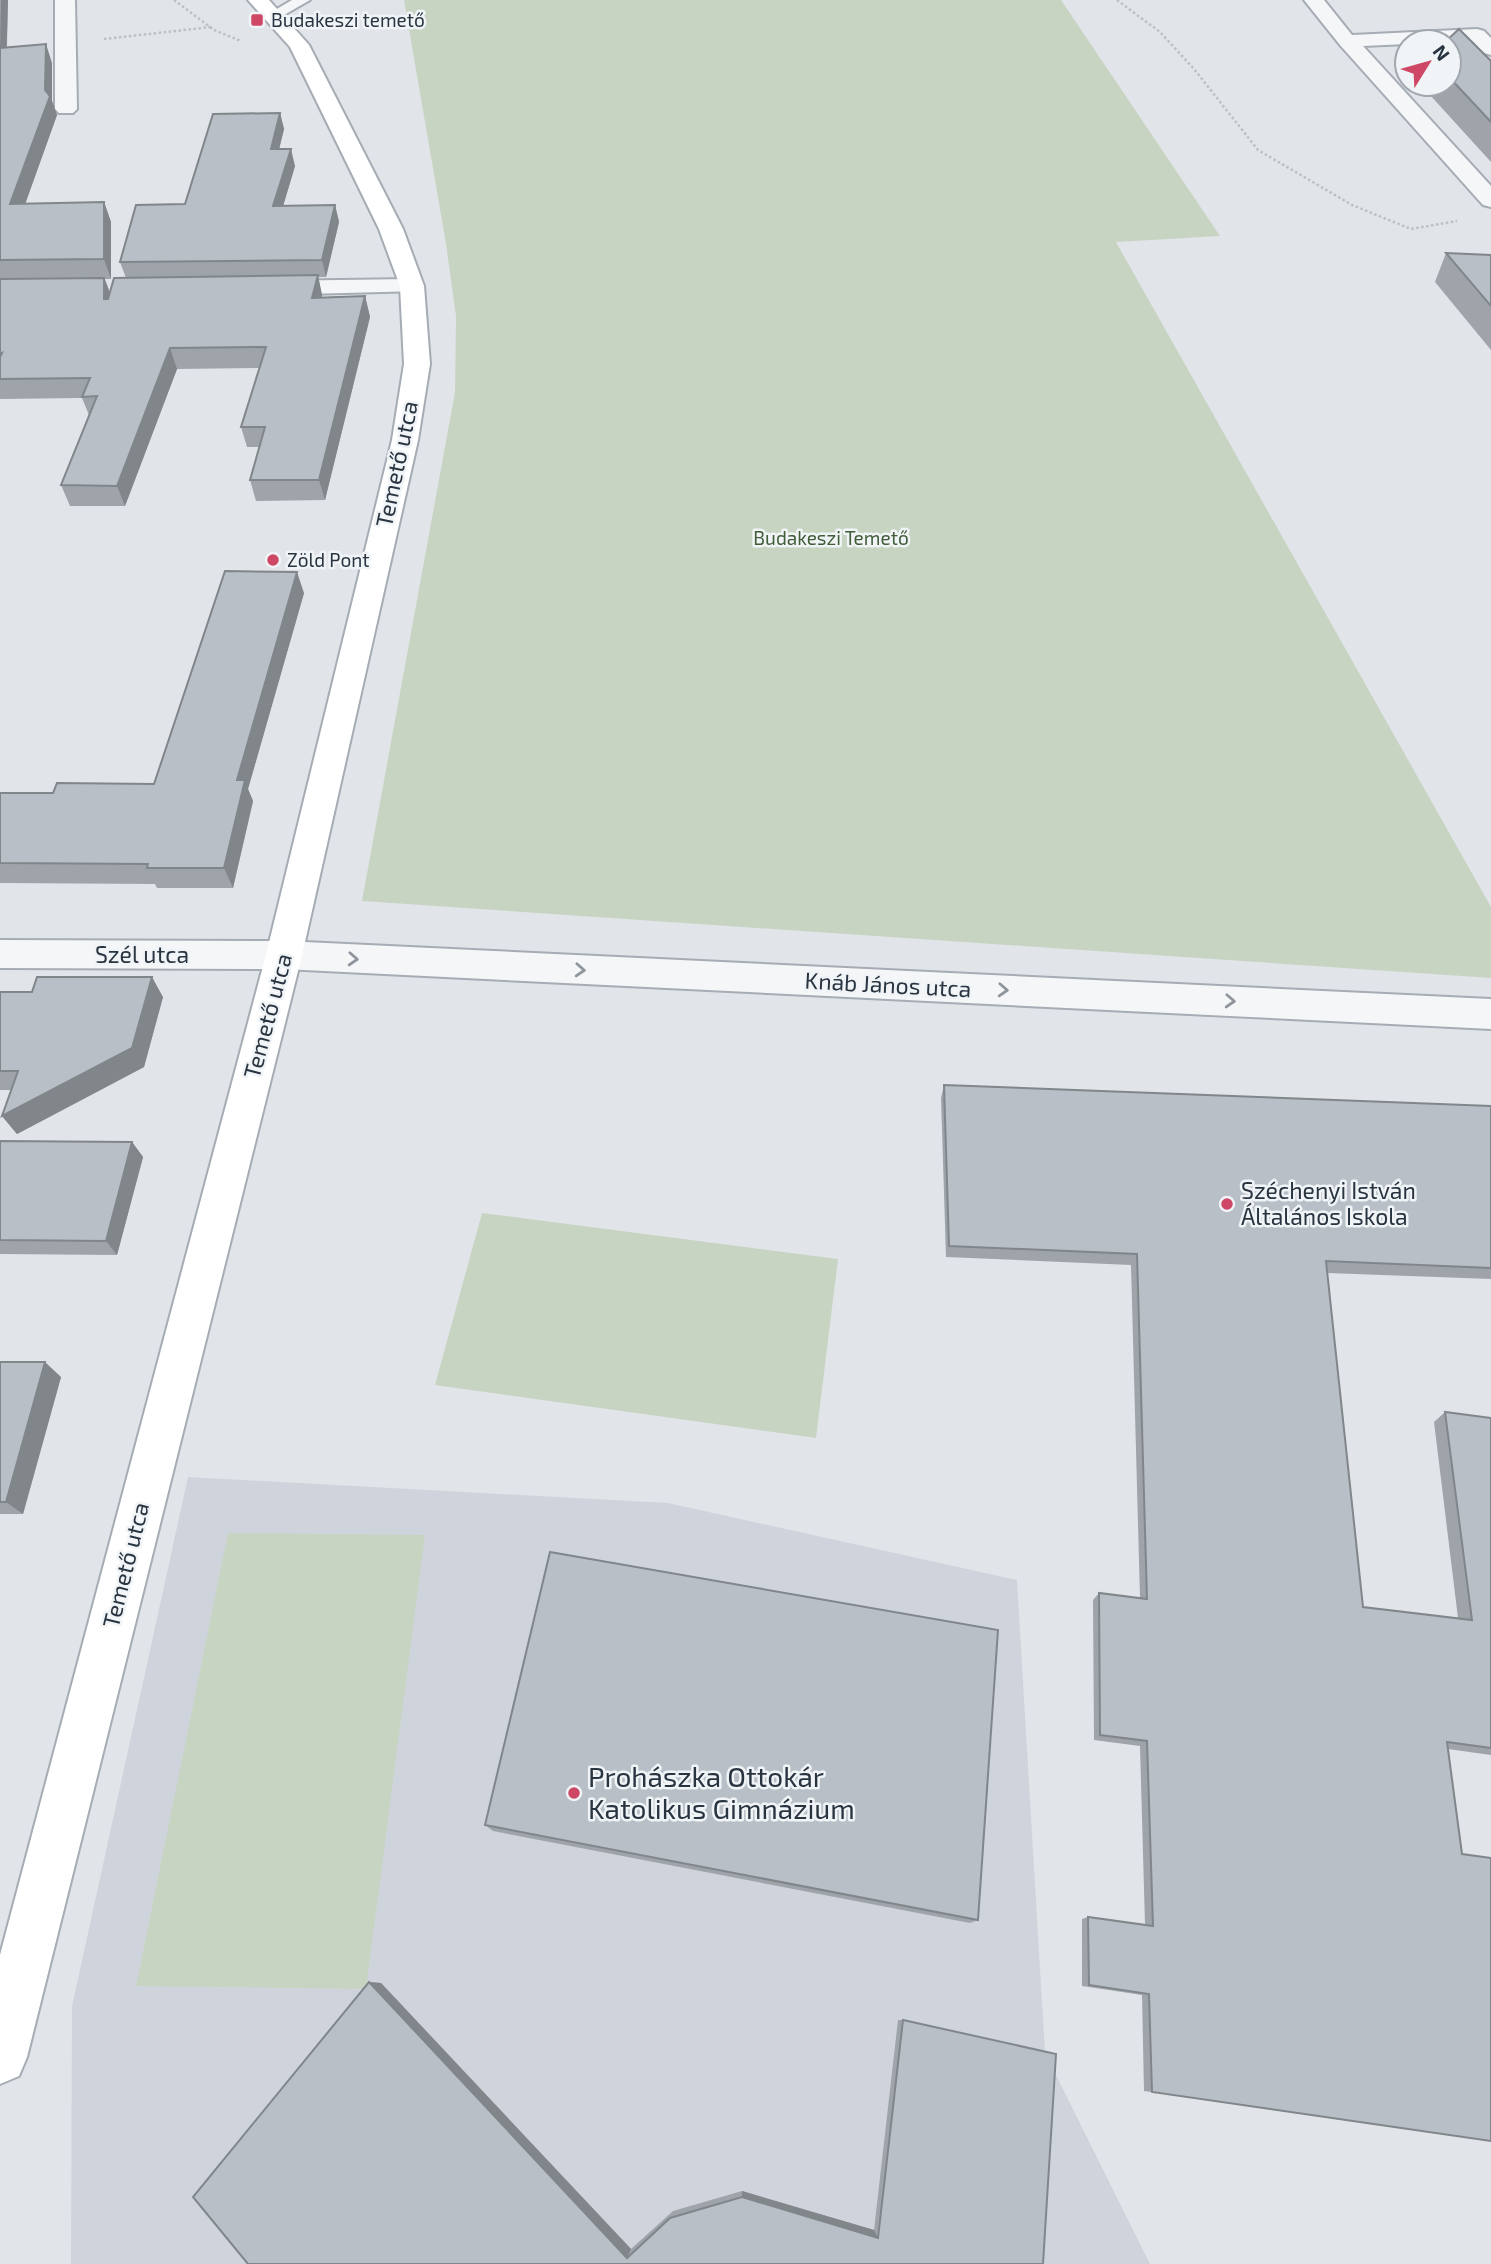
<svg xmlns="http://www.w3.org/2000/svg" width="1491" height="2264" font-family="'Exo 2',sans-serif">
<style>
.built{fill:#cfd4dc}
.green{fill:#c8d4c2}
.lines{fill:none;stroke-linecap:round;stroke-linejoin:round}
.lane-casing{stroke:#a6acb4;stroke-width:4}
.street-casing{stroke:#a6acb4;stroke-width:4}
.secondary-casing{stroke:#a6acb4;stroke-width:4}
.path{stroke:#bbc0c5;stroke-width:2.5;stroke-dasharray:2.5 2.5;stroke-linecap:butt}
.lane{fill:#f4f6f8;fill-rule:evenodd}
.street{fill:#f4f6f8;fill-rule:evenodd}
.secondary{fill:#fff;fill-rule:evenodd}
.wall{fill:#9ea4aa}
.shaded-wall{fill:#81868b}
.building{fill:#b8bfc6;stroke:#81868b;stroke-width:2}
.oneway{stroke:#8e959c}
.poi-dot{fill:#ce4765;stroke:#f1f4f7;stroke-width:2.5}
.labels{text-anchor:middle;stroke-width:5;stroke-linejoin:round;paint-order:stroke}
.far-poi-label{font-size:19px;fill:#293441;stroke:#f1f4f7;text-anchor:start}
.far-park-label{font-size:19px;fill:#415d37;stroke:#f1f4f7}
.street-label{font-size:23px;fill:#293441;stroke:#f1f4f7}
.poi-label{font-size:23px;fill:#293441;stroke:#f1f4f7;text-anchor:start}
.near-poi-label{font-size:28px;fill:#293441;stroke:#f1f4f7;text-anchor:start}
</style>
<rect width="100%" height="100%" fill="#e1e5ea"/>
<!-- built -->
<path class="built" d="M188,1477L668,1503L1017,1580L1045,2053L1150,2264H71L72,2006Z"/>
<!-- green -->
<g class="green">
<path d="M404,0H1061L1220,236L1116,242L1491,907V978L362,901L455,392L456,316L446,244Z"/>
<path d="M482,1213L838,1259L816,1438L435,1385Z"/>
<path d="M228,1533L425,1535L366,1989L136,1986Z"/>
</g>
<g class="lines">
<defs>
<path id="lane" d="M292,0H310L277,19L272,20L265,16Z"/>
<g id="street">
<path d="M55,0H75L77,109L73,113H59L55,109Z"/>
<path d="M1304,0H1324L1352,35L1477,29L1484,31L1491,38V55L1484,53L1472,41L1407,42V44L1363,46L1491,186V207L1483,205L1340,45Z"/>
<path d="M412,279L421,281L424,286L421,291L268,295L259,293L256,288L259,283L268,281Z"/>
<path d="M0,940L284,941L1491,999V1029L284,969L0,968Z"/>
</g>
<path id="secondary" d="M248,0H269L309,45L403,229L424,286L430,364L418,440L302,955L27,2057L19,2076L0,2084V1955L266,955L392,440L404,364L400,286L379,229L290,47Z"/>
</defs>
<!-- lane casing -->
<use href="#lane" class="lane-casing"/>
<!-- street casing -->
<use href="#street" class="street-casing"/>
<!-- secondary casing -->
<use href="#secondary" class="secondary-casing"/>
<!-- path -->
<g class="path">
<path d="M174,0L214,30L241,41"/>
<path d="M1117,0L1160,32L1194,69L1258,150L1352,205L1411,229L1457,221"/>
<path d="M104,39L211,27"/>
</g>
<!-- lane -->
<use href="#lane" class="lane"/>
<!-- street -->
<use href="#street" class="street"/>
<!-- secondary -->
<use href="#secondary" class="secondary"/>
</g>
<!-- wall -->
<g class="wall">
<path d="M0,0H8L7,47L52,63V101L57,115L25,204L104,202L111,222V279H105L110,293L126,278L120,262L185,204L280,113L284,129L279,149L295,166L283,206L335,205L339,222L326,277H318L322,295V297L365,296L370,317L325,500L256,501L250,480L259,447H247L241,427L260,368L177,369L125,506H70L61,485L89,415L82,398L0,399Z"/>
<path d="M1449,42L1491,61V162L1420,84H1449Z"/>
<path d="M1446,253L1491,255V350L1435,282Z"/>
<path d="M304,593L248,789L253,801L233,888H157L155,884L0,883V793H53L154,784Z"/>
<path d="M0,992L163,997L144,1067L17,1134L2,1116L12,1090H0Z"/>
<path d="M944,1085L1491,1106V1279L1327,1273L1363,1607L1458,1618L1434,1422L1445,1412L1491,1418V1755L1448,1749L1491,2141L1144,2091L1142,1995L1082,1986V1919L1088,1917L1145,1925L1140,1746L1094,1740L1093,1600L1099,1593L1140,1598L1131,1265L946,1257L941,1098Z"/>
<path d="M0,1141L132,1142L143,1157L117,1255L0,1254Z"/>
<path d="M0,1362L61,1377L23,1514H0Z"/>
<path d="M485,1825L978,1920L970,1923L493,1831Z"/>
<path d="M369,1982L381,1983L631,2249L673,2211L742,2191L874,2230L898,2020H903L1043,2264H248Z"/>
</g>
<!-- shaded-wall -->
<g class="shaded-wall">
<path d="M1,0H8L6,67L0,52Z"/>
<path d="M46,44L52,63V101L57,115L18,224L10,204L45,90Z"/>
<path d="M280,113L284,129L275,166L271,149Z"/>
<path d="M291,149L295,166L278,223L273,206Z"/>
<path d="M104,202L111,222V279L104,259Z"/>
<path d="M335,205L339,222L326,277L322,260Z"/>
<path d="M318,275L322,295L317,318L312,298Z"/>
<path d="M104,278L112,298V319L104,299Z"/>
<path d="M365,296L370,317L325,500L319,480Z"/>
<path d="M170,348L177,369L125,506L117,486Z"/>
<path d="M297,572L304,593L248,789L253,801L233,888L224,868L237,780Z"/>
<path d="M152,977L163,997L144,1067L17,1134L2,1116Z"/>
<path d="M132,1142L143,1157L117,1255L106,1241Z"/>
<path d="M45,1362L61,1377L23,1514L6,1502Z"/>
<path d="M369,1982L381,1983L631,2249L627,2258Z"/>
<path d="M742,2191L874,2230L878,2238L742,2197Z"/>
</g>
<!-- building -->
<g class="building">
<path d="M1459,29L1491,61V122L1449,77V42H1445Z"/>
<path d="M46,44L45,90L50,96L10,204L104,202V259L0,260V48Z"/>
<path d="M280,113L271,149H291L273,206L335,205L322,260L120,262L136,205L185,204L213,114Z"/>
<path d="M1446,253L1491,255V306Z"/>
<path d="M318,275L312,298L365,296L319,480H250L265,427H241L266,347L170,348L117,486L61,485L97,396L82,397L90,378L0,379V357L2,353L0,354V279L104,278V299H108L114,278Z"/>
<path d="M225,571L297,572L237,780H245L224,868H147L148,864L0,863V793H53L57,783L154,784Z"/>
<path d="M37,977H152L132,1048L2,1116L18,1071H0V992H32Z"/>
<path d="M944,1085L1491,1106V1268L1326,1261L1363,1607L1472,1620L1445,1412L1491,1418V1748L1447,1742L1462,1854L1491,1858V2141L1152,2092L1149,1994L1089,1985L1088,1917L1153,1926L1147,1741L1100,1735L1099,1593L1147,1599L1137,1254L949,1246Z"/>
<path d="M0,1141L132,1142L106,1241L0,1240Z"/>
<path d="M0,1362H45L6,1502H0Z"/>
<path d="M550,1552L998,1630L978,1920L485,1825Z"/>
<path d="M369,1982L627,2258L670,2218L742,2197L878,2238L903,2020L1056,2054L1043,2264H248L193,2197Z"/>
</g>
<!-- one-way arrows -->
<defs><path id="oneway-chevron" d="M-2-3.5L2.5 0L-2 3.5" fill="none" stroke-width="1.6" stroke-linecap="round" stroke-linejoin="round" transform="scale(1.75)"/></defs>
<g class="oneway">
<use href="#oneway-chevron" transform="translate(353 959) rotate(3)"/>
<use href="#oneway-chevron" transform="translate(580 970) rotate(3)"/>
<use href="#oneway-chevron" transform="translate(1003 990) rotate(3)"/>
<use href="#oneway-chevron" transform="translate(1230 1001) rotate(3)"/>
</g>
<!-- markers -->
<g class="poi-dot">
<rect x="250" y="13" width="14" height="14" rx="3.5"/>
<circle cx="273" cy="560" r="7"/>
<circle cx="1227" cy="1204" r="7"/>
<circle cx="574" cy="1793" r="7"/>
</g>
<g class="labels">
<!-- far-poi labels -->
<g class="far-poi-label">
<text x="271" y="27">Budakeszi temető</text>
<text x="287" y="567">Zöld Pont</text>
</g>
<!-- far-park labels -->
<g class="far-park-label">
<text x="831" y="545">Budakeszi Temető</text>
</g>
<!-- street labels -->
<g class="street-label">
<text transform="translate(397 464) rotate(-78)" y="8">Temető utca</text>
<text x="142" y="963">Szél utca</text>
<text transform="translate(888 985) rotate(3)" y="8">Knáb János utca</text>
<text transform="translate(268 1016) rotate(-75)" y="8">Temető utca</text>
<text transform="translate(126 1565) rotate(-76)" y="8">Temető utca</text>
</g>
<!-- poi labels -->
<g class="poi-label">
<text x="1241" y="1199">Széchenyi István<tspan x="1241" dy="26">Általános Iskola</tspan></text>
</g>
<!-- near-poi labels -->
<g class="near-poi-label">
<text x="588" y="1787">Prohászka Ottokár<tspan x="588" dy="32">Katolikus Gimnázium</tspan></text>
</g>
</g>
<!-- north arrow -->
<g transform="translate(1428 63) rotate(53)"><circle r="33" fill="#f1f4f7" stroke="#a1a7ae" stroke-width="2"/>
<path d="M0-5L12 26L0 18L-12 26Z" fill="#ce4765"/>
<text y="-10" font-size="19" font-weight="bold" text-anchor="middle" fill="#293441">N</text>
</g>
</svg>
